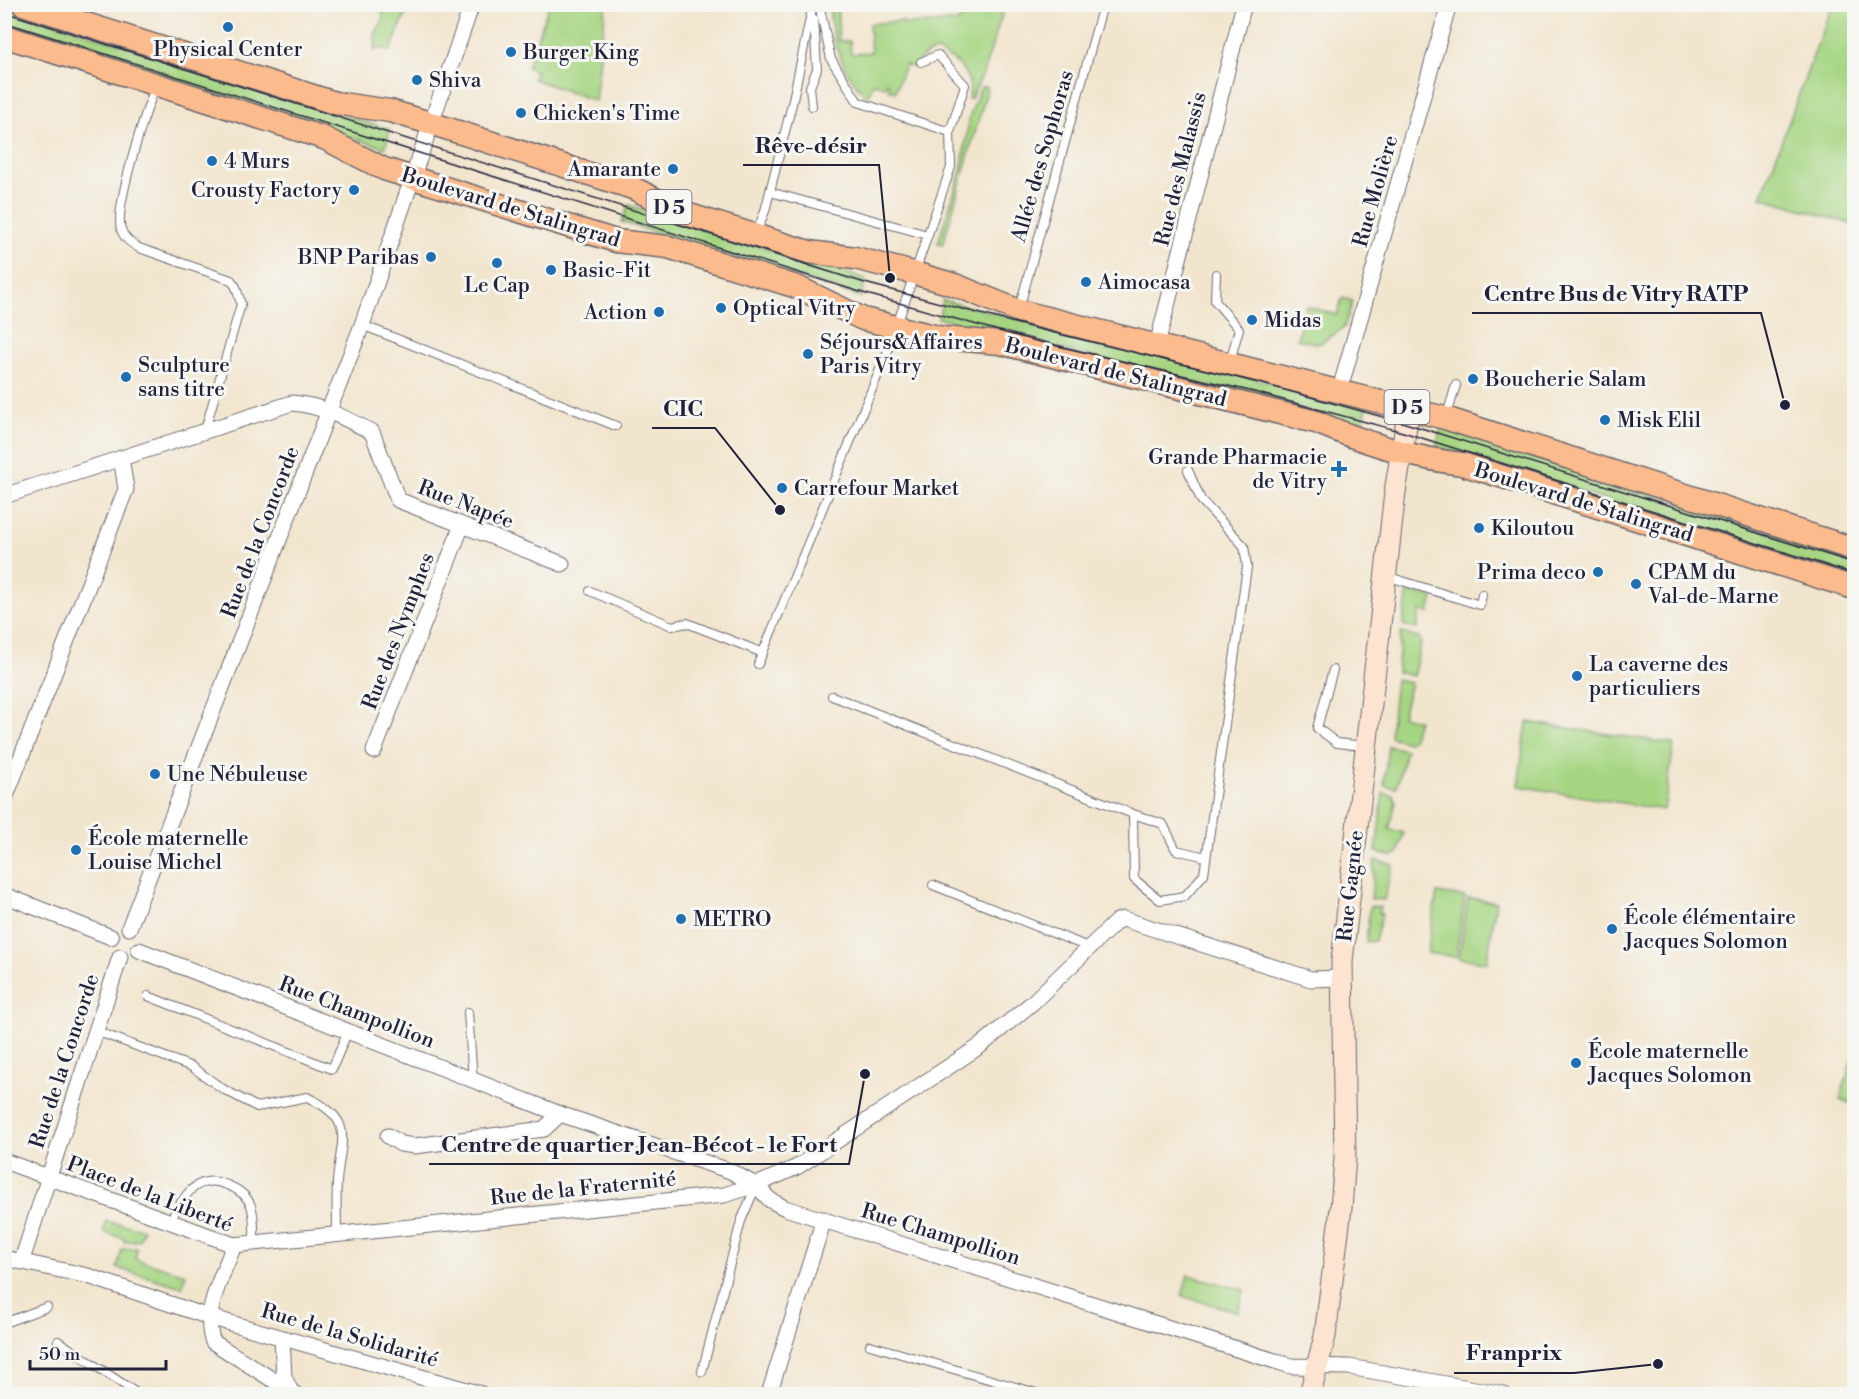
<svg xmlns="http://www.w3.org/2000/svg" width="1859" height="1399" font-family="'Libre Bodoni',serif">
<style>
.green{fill:#a6d582;stroke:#647c5e;stroke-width:1.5}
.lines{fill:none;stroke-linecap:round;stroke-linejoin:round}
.lane-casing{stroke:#6b666e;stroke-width:10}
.street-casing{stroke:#6b666e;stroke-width:17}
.secondary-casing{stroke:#6b666e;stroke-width:23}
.primary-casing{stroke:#6b666e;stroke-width:25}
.lane{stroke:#fff;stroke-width:8}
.street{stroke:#fff;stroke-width:15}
.secondary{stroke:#fde4d1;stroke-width:21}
.primary{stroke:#fbbb8d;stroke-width:22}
.tram{stroke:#22223b;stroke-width:1.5}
.poi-dot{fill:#1f6fb2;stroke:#f6f6f2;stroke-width:2}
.labels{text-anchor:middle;stroke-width:6;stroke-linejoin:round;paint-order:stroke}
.shield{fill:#f6f6f2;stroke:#626272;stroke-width:1.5}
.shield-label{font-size:20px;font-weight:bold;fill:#22223b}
.poi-label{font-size:21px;fill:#22223b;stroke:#f6f6f2;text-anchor:start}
.street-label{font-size:21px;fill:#22223b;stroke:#f6f6f2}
.leader{fill:none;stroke:#22223b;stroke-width:2}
.callout-dot{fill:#22223b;stroke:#f6f6f2;stroke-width:2}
.callout-label{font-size:22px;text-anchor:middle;font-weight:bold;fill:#22223b;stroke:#f6f6f2;stroke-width:6;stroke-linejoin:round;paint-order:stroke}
</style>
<rect width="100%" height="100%" fill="#f6f6f2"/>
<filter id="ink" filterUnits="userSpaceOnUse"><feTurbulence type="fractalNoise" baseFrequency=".0167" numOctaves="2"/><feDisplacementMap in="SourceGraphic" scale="12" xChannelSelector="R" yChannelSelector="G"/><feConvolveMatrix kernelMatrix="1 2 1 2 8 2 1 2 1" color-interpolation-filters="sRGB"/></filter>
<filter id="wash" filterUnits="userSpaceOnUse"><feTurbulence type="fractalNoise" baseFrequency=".008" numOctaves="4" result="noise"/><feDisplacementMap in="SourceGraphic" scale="24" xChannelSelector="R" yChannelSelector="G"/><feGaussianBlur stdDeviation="1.35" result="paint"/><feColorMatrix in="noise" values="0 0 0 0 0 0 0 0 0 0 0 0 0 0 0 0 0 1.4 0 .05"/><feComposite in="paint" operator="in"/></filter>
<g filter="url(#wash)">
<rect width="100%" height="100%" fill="#f2e5ce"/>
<!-- green -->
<g class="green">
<path d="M373,5H406L404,10L407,11L390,51L377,47L375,52V34L382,22L383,13Z"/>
<path d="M549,5H606L595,101L533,79L536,72L527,67Z"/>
<path d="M829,5H837L839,41H850L851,54L871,52L869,24L903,21L904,24L959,22L960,17L975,16V5H1005L984,71L971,99H968C976,76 956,59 936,51L927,54L913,67L905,65L895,92L888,89L890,84L886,83L885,87L874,83L867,97C842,74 831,38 829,5Z"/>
<path d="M1832,5H1854V225L1761,197Z"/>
<path d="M5,7L390,130L385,148L5,27Z"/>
<path d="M981,87H987L986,94L943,244L938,243L961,171L970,115Z"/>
<path d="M628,205L866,279L861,297L622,222Z"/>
<path d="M1342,298L1353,301L1344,328L1319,344L1297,339L1306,306L1337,315Z"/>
<path d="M943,300L1367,407L1363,425L938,318Z"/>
<path d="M1441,428L1854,559V579L1436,446Z"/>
<path d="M1408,591L1433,598L1429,613L1420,611L1417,629L1403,625Z"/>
<path d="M1401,633L1419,638L1421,643L1413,676L1397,672Z"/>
<path d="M1396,679L1411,683L1402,716L1418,720L1412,740L1408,742L1390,737Z"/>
<path d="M1527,722L1674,744L1664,810L1518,786Z"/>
<path d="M1388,746L1406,750L1396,788L1384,785Z"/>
<path d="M1383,793L1393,795L1396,802L1389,829L1404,833L1398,853L1393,856L1376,852Z"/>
<path d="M1375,860L1393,865L1384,900L1371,899Z"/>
<path d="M1437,893L1465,897L1456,957L1427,953Z"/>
<path d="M1468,898L1496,902L1487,962L1459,958Z"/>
<path d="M1370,906L1380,907L1379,913L1382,914L1375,941L1366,942Z"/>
<path d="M1854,1052V1104L1840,1100Z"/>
<path d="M106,1221L143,1229L139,1240L124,1242L125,1239L103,1232Z"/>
<path d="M137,1248L135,1259L186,1274L182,1287L117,1268L122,1249Z"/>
<path d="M1188,1275L1244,1290L1238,1312L1182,1296Z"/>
</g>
</g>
<g filter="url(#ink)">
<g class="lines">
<defs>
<g id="lane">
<path d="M819,4L831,59L858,102L950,132"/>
<path d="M156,86C146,109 114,208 121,229C124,239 131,243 139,248L231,280L236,287L241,304L205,430"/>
<path d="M812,106L810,87L817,69L814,19"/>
<path d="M770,192L928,235"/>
<path d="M756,234L765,211L792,104L813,4"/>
<path d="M1216,274L1215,301L1239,329L1230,361"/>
<path d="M1019,309L1101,12"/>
<path d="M362,325L616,426"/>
<path d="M1447,415L1456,385"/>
<path d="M1386,576L1480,605L1482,594"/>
<path d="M590,591L672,626L687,623L763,653"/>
<path d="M758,664L889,348L951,167L950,132L965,85L938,55L921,62"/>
<path d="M1333,670L1317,728L1337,743L1364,746"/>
<path d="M832,696L1133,814L1134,879L1160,900L1185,896L1204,874L1247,567L1244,546L1201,500L1188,470"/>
<path d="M1133,814L1163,824L1176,850L1206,857"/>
<path d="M933,885L1088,947"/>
<path d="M148,996L332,1069L348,1031"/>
<path d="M468,1012L473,1080"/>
<path d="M96,1031L192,1067L223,1089L257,1107L307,1097C357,1121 340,1139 337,1182C336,1199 337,1217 337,1234"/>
<path d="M170,1222C182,1197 197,1172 227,1185C238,1189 247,1195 251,1206C255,1216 254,1231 254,1243"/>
<path d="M4,1323L47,1307"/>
<path d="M58,1341L138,1394"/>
<path d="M870,1345L1040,1394"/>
<path d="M702,1372L741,1221L756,1186"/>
</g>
<g id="street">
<path d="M1157,345L1244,4"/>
<path d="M1340,389L1449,4"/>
<path d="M4,496L292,403C321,405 347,419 372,432L398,500L562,564"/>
<path d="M374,751L462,525"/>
<path d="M4,801L126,489L121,458"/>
<path d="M4,895L111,937"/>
<path d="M129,928L362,325L472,4"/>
<path d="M139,950L560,1114L730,1171L756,1185L770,1200L785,1208L1291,1366L1349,1367L1503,1394"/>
<path d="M388,1136L401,1144L415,1146L544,1129L560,1114"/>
<path d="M4,1161L234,1245L724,1195L756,1185L797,1167L980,1046L1032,1003L1117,921L1123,919L1311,979L1341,978"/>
<path d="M234,1245C224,1273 201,1312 213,1342L295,1394"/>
<path d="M4,1258L88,1276L209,1317L481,1394"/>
<path d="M22,1260L120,957"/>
<path d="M282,1339L284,1377L291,1392"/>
<path d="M769,1394L824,1219"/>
</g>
<path id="secondary" d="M1310,1394L1325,1336L1341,1208L1345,1158L1342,961L1395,492L1409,408"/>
<g id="primary">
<path d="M23,4L335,103L390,111L430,123L633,188L683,213L809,252L855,258L914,273L955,285L1019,311L1445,418L1854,549"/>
<path d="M4,36L324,138L384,169L616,241L668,247L797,287L863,319L942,338L1000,343L1316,422C1363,442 1412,458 1462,464L1854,588"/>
</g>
</defs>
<!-- lane casing -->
<use href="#lane" class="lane-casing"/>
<!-- street casing -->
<use href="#street" class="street-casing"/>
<!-- secondary casing -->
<use href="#secondary" class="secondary-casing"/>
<!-- primary casing -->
<use href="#primary" class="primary-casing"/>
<!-- lane -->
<use href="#lane" class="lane"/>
<!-- street -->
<use href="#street" class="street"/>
<!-- secondary -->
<use href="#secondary" class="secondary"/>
<!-- primary -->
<use href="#primary" class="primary"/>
<!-- tram -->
<g class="tram">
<path d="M4,12L865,283L1030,327L1256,382L1405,423L1854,563"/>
<path d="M4,22L863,293L1028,339L1254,392L1403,432L1854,574"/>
</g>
</g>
</g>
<!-- markers -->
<g class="poi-dot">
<circle cx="228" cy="27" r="6"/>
<circle cx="511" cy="52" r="6"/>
<circle cx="417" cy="80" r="6"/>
<circle cx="521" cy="113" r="6"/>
<circle cx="212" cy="161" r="6"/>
<circle cx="673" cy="169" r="6"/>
<circle cx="354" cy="190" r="6"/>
<circle cx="431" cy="257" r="6"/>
<circle cx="497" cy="263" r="6"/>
<circle cx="551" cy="270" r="6"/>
<circle cx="1086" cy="282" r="6"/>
<circle cx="721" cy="308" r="6"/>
<circle cx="659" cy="312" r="6"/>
<circle cx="1252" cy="320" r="6"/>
<circle cx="808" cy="354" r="6"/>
<circle cx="126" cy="377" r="6"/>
<circle cx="1473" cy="379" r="6"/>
<circle cx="1605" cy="420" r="6"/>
<path d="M1336 460h6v6h6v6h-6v6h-6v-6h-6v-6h6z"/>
<circle cx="782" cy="488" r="6"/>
<circle cx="1479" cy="528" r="6"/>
<circle cx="1598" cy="572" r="6"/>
<circle cx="1636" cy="584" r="6"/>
<circle cx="1577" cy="676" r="6"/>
<circle cx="155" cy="774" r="6"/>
<circle cx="76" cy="850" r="6"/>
<circle cx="681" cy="919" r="6"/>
<circle cx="1612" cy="929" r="6"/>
<circle cx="1576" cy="1063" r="6"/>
</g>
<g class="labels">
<!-- shield labels -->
<g class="shield">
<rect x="646.5" y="190" width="45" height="34" rx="4.5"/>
<rect x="1384.5" y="390" width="45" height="34" rx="4.5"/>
</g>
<g class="shield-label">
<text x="669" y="214">D 5</text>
<text x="1407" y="414">D 5</text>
</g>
<!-- poi labels -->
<g class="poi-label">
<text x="228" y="56" text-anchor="middle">Physical Center</text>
<text x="523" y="59">Burger King</text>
<text x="429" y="87">Shiva</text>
<text x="533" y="120">Chicken's Time</text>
<text x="224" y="168">4 Murs</text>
<text x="661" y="176" text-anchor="end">Amarante</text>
<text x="342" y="197" text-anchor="end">Crousty Factory</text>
<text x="419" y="264" text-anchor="end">BNP Paribas</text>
<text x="563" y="277">Basic-Fit</text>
<text x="1098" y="289">Aimocasa</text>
<text x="497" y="292" text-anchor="middle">Le Cap</text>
<text x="733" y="315">Optical Vitry</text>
<text x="647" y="319" text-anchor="end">Action</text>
<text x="1264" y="327">Midas</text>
<text x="820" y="349">Séjours&amp;Affaires<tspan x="820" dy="24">Paris Vitry</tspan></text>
<text x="138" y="372">Sculpture<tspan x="138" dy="24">sans titre</tspan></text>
<text x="1485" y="386">Boucherie Salam</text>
<text x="1617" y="427">Misk Elil</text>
<text x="1327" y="464" text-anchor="end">Grande Pharmacie<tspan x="1327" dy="24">de Vitry</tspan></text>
<text x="794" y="495">Carrefour Market</text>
<text x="1491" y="535">Kiloutou</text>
<text x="1586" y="579" text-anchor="end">Prima deco</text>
<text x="1648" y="579">CPAM du<tspan x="1648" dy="24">Val-de-Marne</tspan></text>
<text x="1589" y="671">La caverne des<tspan x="1589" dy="24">particuliers</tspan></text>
<text x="167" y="781">Une Nébuleuse</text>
<text x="88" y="845">École maternelle<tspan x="88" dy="24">Louise Michel</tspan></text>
<text x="1624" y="924">École élémentaire<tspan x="1624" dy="24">Jacques Solomon</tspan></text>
<text x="693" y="926">METRO</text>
<text x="1588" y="1058">École maternelle<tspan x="1588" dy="24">Jacques Solomon</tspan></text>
</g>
<!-- street labels -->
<g class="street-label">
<text transform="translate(1042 156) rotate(-74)" y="7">Allée des Sophoras</text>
<text transform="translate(1180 169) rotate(-76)" y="7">Rue des Malassis</text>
<text transform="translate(1375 191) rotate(-74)" y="7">Rue Molière</text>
<text transform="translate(511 207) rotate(17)" y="7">Boulevard de Stalingrad</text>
<text transform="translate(1116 372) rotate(14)" y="7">Boulevard de Stalingrad</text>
<text transform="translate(1584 502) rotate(17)" y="7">Boulevard de Stalingrad</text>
<text transform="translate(466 504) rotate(21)" y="7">Rue Napée</text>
<text transform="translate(260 532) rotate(-69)" y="7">Rue de la Concorde</text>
<text transform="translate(398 631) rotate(-69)" y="7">Rue des Nymphes</text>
<text transform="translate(1350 886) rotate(-84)" y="7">Rue Gagnée</text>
<text transform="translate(357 1012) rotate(21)" y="7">Rue Champollion</text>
<text transform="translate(64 1061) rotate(-72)" y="7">Rue de la Concorde</text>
<text transform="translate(583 1188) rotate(-6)" y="7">Rue de la Fraternité</text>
<text transform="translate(150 1194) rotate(21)" y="7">Place de la Liberté</text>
<text transform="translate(941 1234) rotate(17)" y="7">Rue Champollion</text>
<text transform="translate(350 1335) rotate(16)" y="7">Rue de la Solidarité</text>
</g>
</g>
<!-- callouts -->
<path class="leader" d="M890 278L879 165H743M1785 405L1761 313H1472M780 510L715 428H652M865 1074L849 1164H429M1658 1364L1574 1373H1454"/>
<g class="callout-dot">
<circle cx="890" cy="278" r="6"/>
<circle cx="1785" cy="405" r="6"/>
<circle cx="780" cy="510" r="6"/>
<circle cx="865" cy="1074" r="6"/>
<circle cx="1658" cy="1364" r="6"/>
</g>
<g class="callout-label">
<text x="811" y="153">Rêve-désir</text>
<text x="1616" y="301">Centre Bus de Vitry RATP</text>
<text x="683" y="416">CIC</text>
<text x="639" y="1152">Centre de quartier Jean-Bécot - le Fort</text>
<text x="1514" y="1360">Franprix</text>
</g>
<!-- margin -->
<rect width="1859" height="1399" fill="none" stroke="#f6f6f2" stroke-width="24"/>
<!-- scale -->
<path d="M30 1360v9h136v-9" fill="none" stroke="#22223b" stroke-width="3"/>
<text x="39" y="1360" font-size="18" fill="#22223b" stroke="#f6f6f2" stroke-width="4.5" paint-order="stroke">50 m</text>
</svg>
